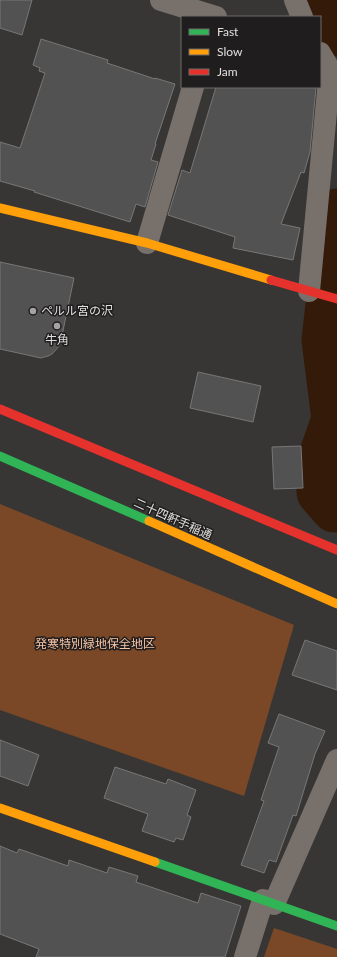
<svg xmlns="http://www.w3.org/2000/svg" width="337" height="957" font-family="Lato,'Noto Sans JP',sans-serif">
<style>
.green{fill:#7a4827}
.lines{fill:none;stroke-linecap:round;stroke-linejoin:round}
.river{stroke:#341a08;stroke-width:49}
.building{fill:#535252;stroke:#787776}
.street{stroke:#78716b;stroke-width:22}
.fast{stroke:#30b455;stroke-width:9}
.slow{stroke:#ff9f0a;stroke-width:9}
.jam{stroke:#e5322d;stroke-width:9}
.poi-dot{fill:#a6a4a3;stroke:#1f1d1d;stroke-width:1.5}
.labels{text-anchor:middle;stroke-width:3;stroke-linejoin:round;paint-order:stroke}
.poi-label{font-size:12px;fill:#e1dfde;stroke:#1f1d1d;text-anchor:start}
.street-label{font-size:12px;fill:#e1dfde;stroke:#1f1d1d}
.park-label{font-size:12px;fill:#f8c3a4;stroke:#1f1d1d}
</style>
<rect width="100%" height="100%" fill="#373635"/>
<!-- green -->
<g class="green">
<path d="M0,504L294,625L244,796L0,710Z"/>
<path d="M274,928L337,949V957H264Z"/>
</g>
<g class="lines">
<!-- river -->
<g class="river">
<path d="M322,0L337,32"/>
<path d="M337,213L334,270L326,340L336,419L320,465L321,492L335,508H337"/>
</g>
</g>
<!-- building -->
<g class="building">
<path d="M0,0H32L22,35L0,28Z"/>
<path d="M41,39L108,60L107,63L155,79V78L175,84L155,144H156L151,160L158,162L145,207L136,204L130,222L34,192L35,191L0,181V142L20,148L45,73L39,71L40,68L33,65Z"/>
<path d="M216,87H316L310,152L304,173L301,172L281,224L300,228L293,260L233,248L235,237L168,215L182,170L190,173Z"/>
<path d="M0,262L74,278L60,345L52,354L48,356L41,358L0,349Z"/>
<path d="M198,372L261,386L253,422L190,408Z"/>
<path d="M301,446L303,488L274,489L272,447Z"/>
<path d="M305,640L337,651V690L292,675Z"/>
<path d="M279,714L325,731L315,754L296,816L293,815L276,862L269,860L264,873L241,865L264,801L261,800L279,747L268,743Z"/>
<path d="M0,740L39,755L28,786L0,776Z"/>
<path d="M115,767L166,784L168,779L196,790L187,815L191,817L183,840L176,838L174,842L142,831L148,814L104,798Z"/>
<path d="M0,846L17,853L19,849L68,866L69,860L107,873L109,867L138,876L136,882L198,903L201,893L241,906L225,957H36L39,949L0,934Z"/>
</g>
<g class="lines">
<!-- street -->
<g class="street">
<path d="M161,0L216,17"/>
<path d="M295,0L302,17"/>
<path d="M147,243L193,87"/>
<path d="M309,291L330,70L320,53"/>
<path d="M274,904L337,760"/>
<path d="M245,957L263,900"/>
</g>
<!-- fast -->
<g class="fast">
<path d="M0,456L149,521"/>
<path d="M155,862L337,926"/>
</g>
<!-- slow -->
<g class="slow">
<path d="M0,208L147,243L271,280"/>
<path d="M149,521L337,604"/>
<path d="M0,808L155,862"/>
</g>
<!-- jam -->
<g class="jam">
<path d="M271,280L337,299"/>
<path d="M0,409L337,550"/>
</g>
</g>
<!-- markers -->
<g class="poi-dot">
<circle cx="33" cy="311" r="4"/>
<circle cx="57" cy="326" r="4"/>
</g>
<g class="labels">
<!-- poi labels -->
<g class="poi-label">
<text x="41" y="315">ペルル宮の沢</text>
<text x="57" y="344" text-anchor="middle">牛角</text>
</g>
<!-- street labels -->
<g class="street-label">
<text transform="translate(173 519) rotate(24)" y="4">二十四軒手稲通</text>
</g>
<!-- park labels -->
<g class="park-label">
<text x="95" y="648">発寒特別緑地保全地区</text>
</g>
</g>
<!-- legend -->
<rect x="181" y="16" width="140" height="72" fill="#1f1d1d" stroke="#6d6b6a"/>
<rect x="189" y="29" width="20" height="6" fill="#30b455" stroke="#6d6b6a"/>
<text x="217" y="36" font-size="12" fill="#e1dfde">Fast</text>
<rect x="189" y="49" width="20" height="6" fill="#ff9f0a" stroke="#6d6b6a"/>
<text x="217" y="56" font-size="12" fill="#e1dfde">Slow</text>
<rect x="189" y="69" width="20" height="6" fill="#e5322d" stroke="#6d6b6a"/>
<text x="217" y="76" font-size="12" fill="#e1dfde">Jam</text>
</svg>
